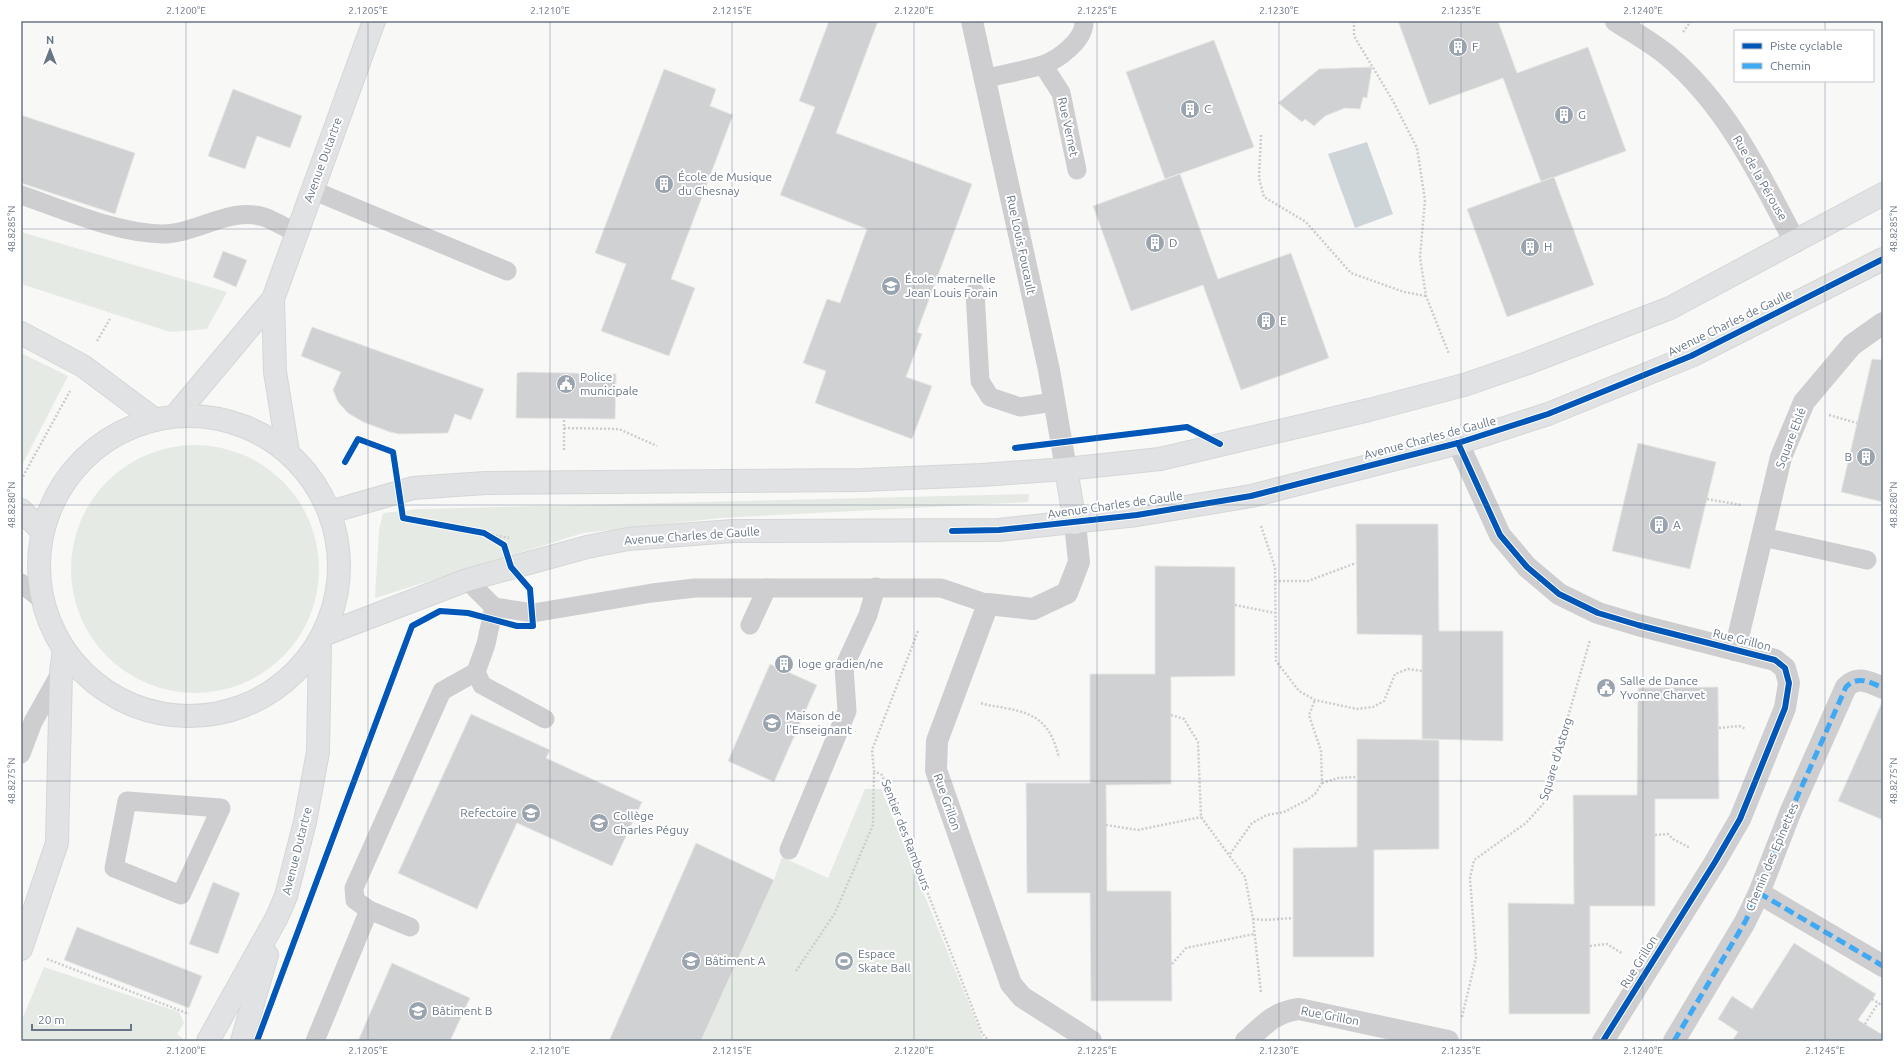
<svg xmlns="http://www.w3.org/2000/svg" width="1904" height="1062" font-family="Ubuntu,sans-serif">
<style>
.green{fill:#e6eae4}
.water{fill:#ced5d9}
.building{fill:#d0d1d2;stroke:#e7e7e6}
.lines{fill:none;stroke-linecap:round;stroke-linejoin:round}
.secondary-casing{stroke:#d5d6d7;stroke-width:24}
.path{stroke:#cccdcd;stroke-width:2.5;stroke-dasharray:2 2;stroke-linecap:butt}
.lane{stroke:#ceced0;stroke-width:19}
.street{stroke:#ceced0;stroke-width:22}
.secondary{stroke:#e1e2e3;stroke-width:22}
.quiet{stroke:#3fa9f5;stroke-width:5;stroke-dasharray:10 5;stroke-linecap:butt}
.cycleway-casing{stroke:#fff;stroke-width:8}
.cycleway{stroke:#0057b8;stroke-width:6}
.ticks{fill:none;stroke:#687687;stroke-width:1;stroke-opacity:0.45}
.labels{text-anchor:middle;stroke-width:4;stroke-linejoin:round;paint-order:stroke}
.poi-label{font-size:12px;fill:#687687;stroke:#fff;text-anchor:start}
.street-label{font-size:12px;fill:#687687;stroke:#fff}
.neatline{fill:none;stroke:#687687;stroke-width:1.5}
.ticks-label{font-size:10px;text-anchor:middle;fill:#687687}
</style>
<rect width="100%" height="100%" fill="#f8f8f7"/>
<!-- green -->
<g class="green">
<path d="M21,232L227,292L207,329L170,332L21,284Z"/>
<path d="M21,353L68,376L21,467Z"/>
<circle cx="195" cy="569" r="124"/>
<path d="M1029,494L1028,502L721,518L583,533L375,598L379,530L383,513L418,509Z"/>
<path d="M865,789H881L984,1041H701L774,880L782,857L828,878Z"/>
<path d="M44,967L179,1012L184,1023L177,1034L185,1041H21V1022Z"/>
</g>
<!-- water -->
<path class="water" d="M1367,142L1393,214L1355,228L1328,154Z"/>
<!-- building -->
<g class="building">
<path d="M829,21H878L836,133L972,184L917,332L922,334L906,377L932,386L912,439L815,403L826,371L803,363L827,299L840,303L867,229L780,195L815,107L799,101Z"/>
<path d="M1398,21H1498L1517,73L1588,47L1626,151L1541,182L1503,78L1429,105Z"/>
<path d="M1214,40L1254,147L1165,179L1126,72Z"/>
<path d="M1372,67L1367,98L1363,97L1360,109L1345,108L1325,116L1314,126L1305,119L1302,122L1278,103L1319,69Z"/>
<path d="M664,69L716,89L710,106L733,115L671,279L695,288L669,356L601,331L626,264L595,253Z"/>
<path d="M233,89L302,116L290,148L257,136L245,169L208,156Z"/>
<path d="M21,115L135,153L115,214L21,183Z"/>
<path d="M1180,174L1218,279L1291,253L1329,358L1241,390L1203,285L1131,311L1093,206Z"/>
<path d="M1554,177L1594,285L1507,317L1467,209Z"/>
<path d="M223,251L247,260L236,287L213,277Z"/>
<path d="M312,327L484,389L471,420L455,414L448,433L399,434L390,432L363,422L348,413L338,402L333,390L341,372L301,356Z"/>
<path d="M1872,359L1883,360V502L1841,492Z"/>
<path d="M521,372L616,374L615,419L516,418L517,373Z"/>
<path d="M1638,443L1716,462L1690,569L1612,551Z"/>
<path d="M1356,524H1438L1439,631H1503V741L1422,739V635L1357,634Z"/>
<path d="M1155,566L1235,567V676L1171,677V784L1106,785L1107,891H1171L1172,1001H1091L1090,893H1027L1026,783H1090V674H1155Z"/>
<path d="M770,664L817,685L774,782L728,761Z"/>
<path d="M1718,687L1719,799H1655V906H1590V1014H1509L1508,903L1574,904L1573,795H1637L1638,688Z"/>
<path d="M1883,700V820L1838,801Z"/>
<path d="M471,714L550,750L546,758L642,802L612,866L517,823L477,909L398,873Z"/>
<path d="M1357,739L1439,740V849L1374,850V957H1293V848L1357,847Z"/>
<path d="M696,843L774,880L701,1041H609Z"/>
<path d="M213,882L240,893L218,954L189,944Z"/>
<path d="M77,927L202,976L189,1008L64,960Z"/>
<path d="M1794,943L1876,994L1858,1020L1883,1035V1041H1732L1738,1032L1718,1019L1732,996L1752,1009Z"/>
<path d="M392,963L470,998L450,1041H358Z"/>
</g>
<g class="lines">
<defs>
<g id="secondary">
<path d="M273,299L275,372L288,452"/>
<path d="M21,333L83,366L154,419"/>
<path d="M175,416L273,299L374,21"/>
<circle cx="189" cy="566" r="150"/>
<path d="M1066,469L1075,523"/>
<path d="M21,510L41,530"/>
<path d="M330,512L413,488L485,483L862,480L981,475L1066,469L1160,459L1369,410L1464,385L1525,364L1670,308L1883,194"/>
<path d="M323,635L467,580L587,547L628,539L733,531L999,530L1137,515L1251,496L1458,443L1548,414L1691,356L1883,259"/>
<path d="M21,949L57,843L61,672L64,649"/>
<path d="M208,1041L277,917L286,896L305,822L318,752L320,642"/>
<path d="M242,1041L267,955"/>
</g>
</defs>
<!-- secondary casing -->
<use href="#secondary" class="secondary-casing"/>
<!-- path -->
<g class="path">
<path d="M1354,21V36L1393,101L1417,148L1425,200L1420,257L1426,296L1449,354"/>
<path d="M1683,32L1691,21"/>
<path d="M1261,135L1259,178L1264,197L1306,222L1351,273L1404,292L1426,296"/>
<path d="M97,341L110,319"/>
<path d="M1829,415L1857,423"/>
<path d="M564,428L619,429L657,446"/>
<path d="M564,450V418"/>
<path d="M21,480L70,391"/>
<path d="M1707,499L1741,505"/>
<path d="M1261,526L1275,567L1276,661L1299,691L1315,700L1357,709L1373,707L1384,701L1395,674L1408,669L1422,671"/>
<path d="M484,533L509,538"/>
<path d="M1275,581H1308L1356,563"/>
<path d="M1235,605L1275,613"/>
<path d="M918,631L872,750L874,771L882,775L982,1033L989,1041"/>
<path d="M981,703C988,706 997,706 1005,708C1039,714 1051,725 1059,758"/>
<path d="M1171,715L1184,719L1198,742L1201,817L1245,877L1253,919L1261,993"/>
<path d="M1719,728L1739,726L1746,729"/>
<path d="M1322,783L1338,778L1357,777"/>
<path d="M1106,825L1138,830L1201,817"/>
<path d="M1655,835L1668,834L1673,839L1690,848"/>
<path d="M1230,854L1252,823L1267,815L1284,812L1307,800L1315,794L1322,783L1321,751L1309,715L1315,700"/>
<path d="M1253,919L1264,920L1293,918"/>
<path d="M1590,946L1607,944L1623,954"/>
<path d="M47,959L189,1014"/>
<path d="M1172,964L1186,948L1254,934"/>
<path d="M796,971L835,913L873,825L874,771"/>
<path d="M1872,999L1883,1006"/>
<path d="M1462,1017L1476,958L1470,878L1474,860L1526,823L1543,804L1590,640"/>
<path d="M1865,1024L1878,1003"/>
</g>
<!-- lane -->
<g class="lane">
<path d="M1043,65L1061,93L1077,170"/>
<path d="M984,79C1003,74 1023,71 1042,65C1058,60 1085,40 1084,21"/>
<path d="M312,190L507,271"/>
<path d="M21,195C65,210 116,233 162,234C196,234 231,206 264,217C275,221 286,228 297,233"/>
<path d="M975,292L980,381L990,397L1020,407L1054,402"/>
<path d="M1763,537L1867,560"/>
<path d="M467,580L494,607L533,613L652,593L695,588H941L988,604"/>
<path d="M21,583L43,601"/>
<path d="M750,625L767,588"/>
<path d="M476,672L486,644L494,607"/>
<path d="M21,754L33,722L61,672"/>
<path d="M127,801L221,808L181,895L114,868Z"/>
<path d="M789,850L847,711L844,667L868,615L876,587"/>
<path d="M369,910L410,927"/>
<path d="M315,1041L369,910L355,900L354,888L442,691L476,672L482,685L545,719"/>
</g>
<!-- street -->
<g class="street">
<path d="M972,21L1049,370L1066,469"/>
<path d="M1616,21C1633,32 1651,42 1667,55C1726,104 1760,175 1795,242"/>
<path d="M1458,443L1500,535L1527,567L1559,594L1598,613L1638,625L1775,660L1785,668L1789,683L1785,708L1740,819L1715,862L1603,1041"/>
<path d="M1075,523L1079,562L1067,593L1033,609L988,604L937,741L936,770L1011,984L1022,997L1091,1041"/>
<path d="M1735,650L1781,457L1804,402L1852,345L1883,323"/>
<path d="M1759,893L1883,966"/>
<path d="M1246,1041C1264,1025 1274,1012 1299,1009L1448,1041"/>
<path d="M1674,1041L1745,922L1759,893L1790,813L1846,687C1858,675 1869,682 1883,688"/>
</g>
<!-- secondary -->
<use href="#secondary" class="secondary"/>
<!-- quiet -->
<g class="quiet">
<path d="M1759,893L1883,966"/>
<path d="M1674,1041L1745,922L1759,893L1790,813L1846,687C1858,675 1869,682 1883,688"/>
</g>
<defs>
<g id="cycleway">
<path d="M1458,443L1500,535L1527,567L1559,594L1598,613L1638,625L1775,660L1785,668L1789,683L1785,708L1740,819L1715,862L1603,1041"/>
<path d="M1015,448L1187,427L1220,444"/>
<path d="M952,531L999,530L1137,515L1251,496L1458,443L1548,414L1691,356L1883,259"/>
<path d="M257,1041L412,626L440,611L468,613L517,626H533L530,589L511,567L504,545L484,533L403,518L393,452L358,439L345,462"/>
</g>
</defs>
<!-- cycleway casing -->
<use href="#cycleway" class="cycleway-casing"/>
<!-- cycleway -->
<use href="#cycleway" class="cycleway"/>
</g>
<!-- ticks -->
<path class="ticks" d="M186,21V1041M368,21V1041M550,21V1041M732,21V1041M914,21V1041M1097,21V1041M1279,21V1041M1461,21V1041M1643,21V1041M1825,21V31M1825,81V1041M21,229H1883M21,505H1883M21,781H1883"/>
<!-- icons -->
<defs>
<symbol id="building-disc" viewBox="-11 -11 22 22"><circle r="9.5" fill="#9aa4ae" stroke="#fff"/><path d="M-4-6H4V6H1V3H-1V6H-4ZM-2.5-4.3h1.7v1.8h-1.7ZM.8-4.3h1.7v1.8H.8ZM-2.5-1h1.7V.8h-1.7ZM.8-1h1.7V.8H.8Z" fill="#fff"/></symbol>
<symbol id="school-disc" viewBox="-11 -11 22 22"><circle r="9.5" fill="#9aa4ae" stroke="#fff"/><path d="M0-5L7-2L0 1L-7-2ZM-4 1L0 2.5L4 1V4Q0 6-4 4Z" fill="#fff"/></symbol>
<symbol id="civic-disc" viewBox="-11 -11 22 22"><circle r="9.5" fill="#9aa4ae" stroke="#fff"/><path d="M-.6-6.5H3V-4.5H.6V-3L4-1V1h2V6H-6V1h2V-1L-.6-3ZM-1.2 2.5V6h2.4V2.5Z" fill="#fff"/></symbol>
<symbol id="university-disc" viewBox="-11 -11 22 22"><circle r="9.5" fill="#9aa4ae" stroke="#fff"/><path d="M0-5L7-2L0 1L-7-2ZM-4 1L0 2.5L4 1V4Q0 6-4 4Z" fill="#fff"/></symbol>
<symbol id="stadium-disc" viewBox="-11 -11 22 22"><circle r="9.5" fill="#9aa4ae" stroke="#fff"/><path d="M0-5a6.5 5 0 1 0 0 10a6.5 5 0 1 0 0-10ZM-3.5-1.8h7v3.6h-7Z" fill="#fff"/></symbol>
</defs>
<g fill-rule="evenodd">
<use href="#building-disc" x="1447" y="36" width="22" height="22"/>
<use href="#building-disc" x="1179" y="98" width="22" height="22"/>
<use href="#building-disc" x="1553" y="104" width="22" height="22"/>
<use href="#building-disc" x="653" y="173" width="22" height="22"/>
<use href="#building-disc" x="1144" y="232" width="22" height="22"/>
<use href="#building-disc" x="1519" y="236" width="22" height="22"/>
<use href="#school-disc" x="880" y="275" width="22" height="22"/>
<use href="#building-disc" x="1255" y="310" width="22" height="22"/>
<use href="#civic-disc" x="555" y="373" width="22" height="22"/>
<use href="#building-disc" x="1855" y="446" width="22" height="22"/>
<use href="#building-disc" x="1648" y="514" width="22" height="22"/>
<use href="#building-disc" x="773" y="653" width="22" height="22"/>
<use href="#civic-disc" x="1595" y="677" width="22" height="22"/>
<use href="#university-disc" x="761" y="712" width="22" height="22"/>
<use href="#school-disc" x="520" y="802" width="22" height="22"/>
<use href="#school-disc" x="588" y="812" width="22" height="22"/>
<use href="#school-disc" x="680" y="950" width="22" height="22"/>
<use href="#stadium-disc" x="833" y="950" width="22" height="22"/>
<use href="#school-disc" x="407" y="1000" width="22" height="22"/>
</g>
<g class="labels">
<!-- poi labels -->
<g class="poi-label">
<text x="1472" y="51">F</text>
<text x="1204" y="113">C</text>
<text x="1578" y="119">G</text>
<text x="678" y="181">École de Musique<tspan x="678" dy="14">du Chesnay</tspan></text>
<text x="1169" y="247">D</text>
<text x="1544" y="251">H</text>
<text x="905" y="283">École maternelle<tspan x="905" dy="14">Jean Louis Forain</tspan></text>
<text x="1280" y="325">E</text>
<text x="580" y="381">Police<tspan x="580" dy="14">municipale</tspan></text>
<text x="1852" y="461" text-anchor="end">B</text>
<text x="1673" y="529">A</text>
<text x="798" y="668">loge gradien/ne</text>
<text x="1620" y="685">Salle de Dance<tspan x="1620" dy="14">Yvonne Charvet</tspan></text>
<text x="786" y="720">Maison de<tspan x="786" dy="14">l'Enseignant</tspan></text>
<text x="517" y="817" text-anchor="end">Refectoire</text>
<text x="613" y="820">Collège<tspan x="613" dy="14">Charles Péguy</tspan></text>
<text x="858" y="958">Espace<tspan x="858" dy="14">Skate Ball</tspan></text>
<text x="705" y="965">Bâtiment A</text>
<text x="432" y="1015">Bâtiment B</text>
</g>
<!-- street labels -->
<g class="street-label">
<text transform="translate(1068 127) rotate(78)" y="4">Rue Vernet</text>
<text transform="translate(323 160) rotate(-70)" y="4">Avenue Dutartre</text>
<text transform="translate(1760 178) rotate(60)" y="4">Rue de la Pérouse</text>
<text transform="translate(1021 245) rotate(78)" y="4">Rue Louis Foucault</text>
<text transform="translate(1730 323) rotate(-26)" y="4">Avenue Charles de Gaulle</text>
<text transform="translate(1430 438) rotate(-15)" y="4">Avenue Charles de Gaulle</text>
<text transform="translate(1791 438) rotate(-69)" y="4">Square Eblé</text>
<text transform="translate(1115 505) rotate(-8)" y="4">Avenue Charles de Gaulle</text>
<text transform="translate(692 536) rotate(-4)" y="4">Avenue Charles de Gaulle</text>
<text transform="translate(1742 640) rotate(14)" y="4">Rue Grillon</text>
<text transform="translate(1556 759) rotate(-73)" y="4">Square d'Astorg</text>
<text transform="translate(947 802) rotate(71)" y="4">Rue Grillon</text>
<text transform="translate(906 835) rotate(69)" y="4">Sentier des Rambours</text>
<text transform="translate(297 851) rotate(-76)" y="4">Avenue Dutartre</text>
<text transform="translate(1772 857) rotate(-67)" y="4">Chemin des Epinettes</text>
<text transform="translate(1639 962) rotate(-58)" y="4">Rue Grillon</text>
<text transform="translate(1330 1016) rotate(11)" y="4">Rue Grillon</text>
</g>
</g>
<!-- border -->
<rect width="1904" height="1062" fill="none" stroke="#ffffff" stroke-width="44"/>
<!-- legend -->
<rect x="1734" y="30" width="140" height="52" fill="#ffffff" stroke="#c3c8cf"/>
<rect x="1742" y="43" width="20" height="6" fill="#0057b8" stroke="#c3c8cf"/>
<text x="1770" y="50" font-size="12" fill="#687687">Piste cyclable</text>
<rect x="1742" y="63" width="20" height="6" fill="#3fa9f5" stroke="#c3c8cf"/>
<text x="1770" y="70" font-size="12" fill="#687687">Chemin</text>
<!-- north arrow -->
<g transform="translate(50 50)" stroke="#ffffff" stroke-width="3" paint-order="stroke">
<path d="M0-3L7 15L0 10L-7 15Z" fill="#687687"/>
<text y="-6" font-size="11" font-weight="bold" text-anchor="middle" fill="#687687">N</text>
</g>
<!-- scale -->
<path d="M32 1024v6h99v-6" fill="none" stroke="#687687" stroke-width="2"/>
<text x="38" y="1024" font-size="12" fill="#687687" stroke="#ffffff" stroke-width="3" paint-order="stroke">20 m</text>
<rect x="22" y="22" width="1860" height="1018" class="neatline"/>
<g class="ticks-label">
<text x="186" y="14">2.1200°E</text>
<text x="368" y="14">2.1205°E</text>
<text x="550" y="14">2.1210°E</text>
<text x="732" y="14">2.1215°E</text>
<text x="914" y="14">2.1220°E</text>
<text x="1097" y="14">2.1225°E</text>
<text x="1279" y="14">2.1230°E</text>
<text x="1461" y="14">2.1235°E</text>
<text x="1643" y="14">2.1240°E</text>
<text transform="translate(11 229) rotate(-90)" y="4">48.8285°N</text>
<text transform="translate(1893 229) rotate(-90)" y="4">48.8285°N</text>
<text transform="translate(11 505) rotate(-90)" y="4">48.8280°N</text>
<text transform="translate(1893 505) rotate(-90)" y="4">48.8280°N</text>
<text transform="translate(11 781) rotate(-90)" y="4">48.8275°N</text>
<text transform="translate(1893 781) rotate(-90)" y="4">48.8275°N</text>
<text x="186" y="1054">2.1200°E</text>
<text x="368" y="1054">2.1205°E</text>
<text x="550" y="1054">2.1210°E</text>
<text x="732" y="1054">2.1215°E</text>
<text x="914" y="1054">2.1220°E</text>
<text x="1097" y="1054">2.1225°E</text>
<text x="1279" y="1054">2.1230°E</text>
<text x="1461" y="1054">2.1235°E</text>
<text x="1643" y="1054">2.1240°E</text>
<text x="1825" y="1054">2.1245°E</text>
</g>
</svg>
